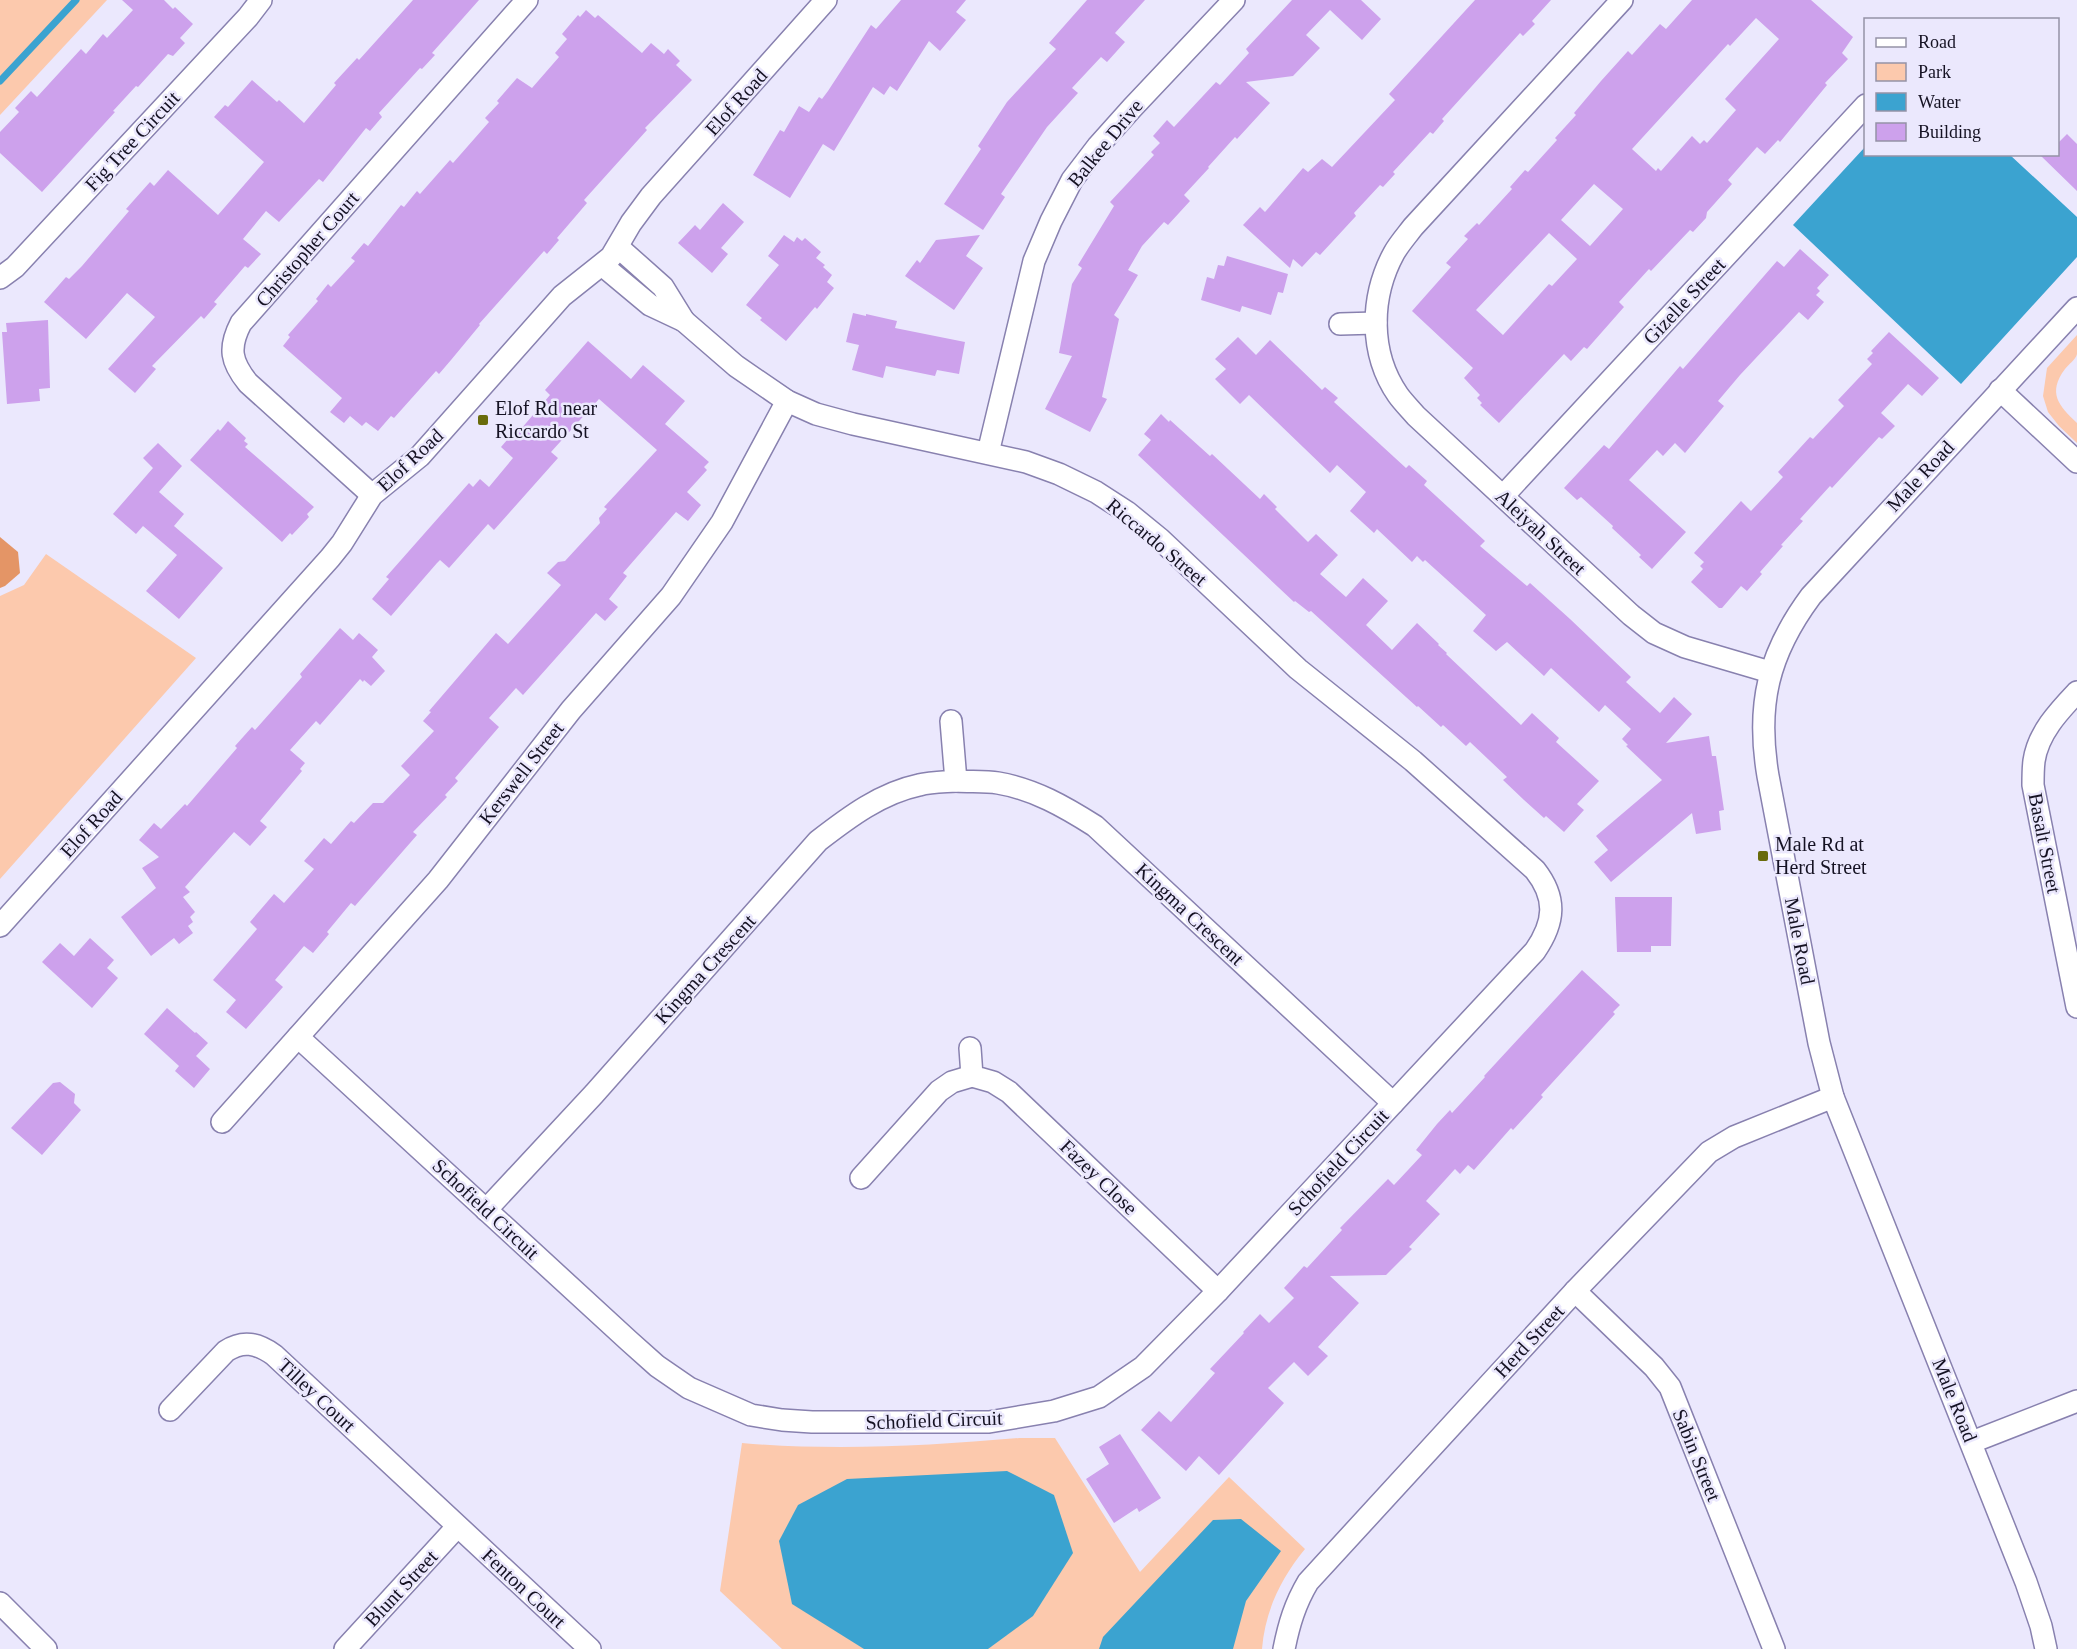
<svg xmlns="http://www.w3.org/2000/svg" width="2077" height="1649" font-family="Georgia,serif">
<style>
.green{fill:#fcc9ad}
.forest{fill:#e49566}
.water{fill:#3ba3d0}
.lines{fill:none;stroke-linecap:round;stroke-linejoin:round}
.stream{stroke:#3ba3d0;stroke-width:7}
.building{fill:#cda1ec;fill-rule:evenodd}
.minor-casing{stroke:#8881af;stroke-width:24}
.minor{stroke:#fff;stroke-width:21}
.poi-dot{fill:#696b0b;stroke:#ebe8fd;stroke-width:2}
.labels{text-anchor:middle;stroke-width:5;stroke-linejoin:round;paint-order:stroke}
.street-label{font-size:20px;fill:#151223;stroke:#ebe8fd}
.poi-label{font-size:20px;fill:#151223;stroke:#ebe8fd;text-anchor:start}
</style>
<rect width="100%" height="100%" fill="#ebe8fd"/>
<!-- green -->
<g class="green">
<path d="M0,0H107L0,115Z"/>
<path d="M2077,335C2077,340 2077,349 2077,354C2076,359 2068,365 2065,369C2047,393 2059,406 2077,423V443L2059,426L2048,412L2043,396L2047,368Z"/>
<path d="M46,554L196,658L0,879V596L24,585Z"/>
<path d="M1019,1438H1055L1140,1572L1229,1477L1305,1549C1281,1578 1265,1611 1262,1649H782L720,1591L742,1443C834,1451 927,1446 1019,1438Z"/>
</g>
<!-- forest -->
<path class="forest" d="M0,537L18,552L20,573L5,586L0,588Z"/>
<!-- water -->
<g class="water">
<path d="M1865,147L1866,154L2010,155L2077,217V257L1961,384L1793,225Z"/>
<path d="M1007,1471L1054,1495L1073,1553L1033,1616L988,1649H864L792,1604L779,1541L798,1505L847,1479Z"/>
<path d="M1241,1519L1281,1551L1246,1601L1233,1649H1099L1103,1637L1213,1520Z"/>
</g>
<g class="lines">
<!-- stream -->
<path class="stream" d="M0,81L76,0"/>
</g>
<!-- building -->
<g class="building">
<path d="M122,0H164L173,9L175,7L193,24L180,38L185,43L173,56L168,54L138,87L136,86L113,111L115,112L42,192L0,153V132L19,112L15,108L31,91L37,97L81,49L86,54L103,34L107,38L133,10Z"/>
<path d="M413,0H479L432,53L435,55L422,69L420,68L379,113L382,117L370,131L366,128L323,182L319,179L279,222L266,211L243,239L261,254L248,268L245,266L214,302L217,304L204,319L201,316L152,366L156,369L135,393L108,369L155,317L127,293L86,339L44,302L66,277L69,279L82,266L129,211L126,209L150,182L154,186L168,170L218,215L264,162L214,117L225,105L228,107L252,80L277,102L279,100L304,123L336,85L334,83L357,58L359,60Z"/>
<path d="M901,0H966L956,12L966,20L940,51L929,41L897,91L890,86L884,95L873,87L834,151L823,144L790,198L753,175L780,130L784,132L799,106L809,112L819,97L822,99L828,91L871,25L876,29Z"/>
<path d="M1087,0H1145L1115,33L1125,42L1107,62L1101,57L1072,88L1078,93L1047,127L1001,194L1005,197L983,230L944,204L981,149L978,146L1007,102L1056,49L1049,43Z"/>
<path d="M1292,0H1361L1381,19L1362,40L1330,10L1306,35L1320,48L1293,76L1246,82L1270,103L1237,139L1235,137L1208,167L1209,168L1184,195L1190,201L1168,225L1164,222L1142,246L1128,270L1138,275L1114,315L1119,319L1102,397L1107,399L1090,432L1045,409L1072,356L1059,353L1072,284L1082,268L1078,265L1114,206L1110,202L1154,155L1151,152L1160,143L1153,136L1167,120L1174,127L1216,82L1220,85L1249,53L1246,49Z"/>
<path d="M1475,0H1551L1532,21L1535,24L1523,36L1520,33L1442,119L1444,121L1433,134L1430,132L1393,172L1395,174L1383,187L1380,185L1354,213L1356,216L1320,255L1316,252L1302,267L1293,259L1290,268L1243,225L1260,207L1265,212L1303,168L1308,172L1322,159L1332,167L1395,100L1389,94Z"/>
<path d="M1692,0H1811L1853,37L1842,53L1848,59L1825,83L1827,85L1780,142L1778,140L1765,154L1757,147L1728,180L1732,184L1707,212L1706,218L1693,232L1690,230L1651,271L1649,269L1619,302L1624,307L1587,349L1584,347L1571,361L1564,354L1499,423L1480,405L1482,403L1477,398L1480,395L1464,378L1473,368L1412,311L1451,267L1446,263L1468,239L1464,236L1477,223L1479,225L1512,189L1510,187L1525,170L1528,172L1557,140L1555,138L1576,115L1574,113L1601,81L1628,51L1632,55L1660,24L1666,29ZM1756,18L1779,39L1725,99L1736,110L1707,143L1704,140L1700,144L1692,136L1661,171L1658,168L1656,171L1632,149L1728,44L1730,46ZM1594,184L1623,209L1590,246L1561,220ZM1549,233L1577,259L1552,286L1549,284L1503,335L1476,310Z"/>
<path d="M586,10L595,18L598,15L642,53L651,43L664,54L668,49L680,61L676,65L692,80L645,128L647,130L584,200L587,203L557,238L559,240L547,254L544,251L479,324L480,325L451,360L439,374L436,371L394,418L391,416L378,431L366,422L362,426L350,416L344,423L330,412L342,398L283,346L290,337L288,335L318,301L316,299L328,284L331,287L355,261L351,258L364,243L368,246L401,205L404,207L417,191L420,194L450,160L453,163L489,122L485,118L499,103L497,101L517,78L532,88L559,57L555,53L567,39L562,34L578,15L580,17Z"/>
<path d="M2067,134L2077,144V191L2039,154H2058V143Z"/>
<path d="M723,203L744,222L721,248L728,254L712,273L678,243L695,225L700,230Z"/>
<path d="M784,235L794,242L797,237L802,241L805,238L821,252L816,258L825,265L823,267L832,275L827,282L834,288L817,309L815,307L786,341L760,320L762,318L746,305L779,265L768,256Z"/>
<path d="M980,235L966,256L983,268L954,310L905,276L917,260L920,263L936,240Z"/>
<path d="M1800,249L1829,275L1817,288L1820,291L1816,295L1824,302L1808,320L1799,312L1740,375L1718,401L1724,406L1685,453L1675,443L1663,456L1657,450L1629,480L1686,532L1652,569L1639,557L1641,555L1612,528L1613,526L1581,497L1577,500L1564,488L1604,445L1609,449L1680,366L1683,369L1777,261L1784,267Z"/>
<path d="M1227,256L1288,274L1283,293L1278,292L1271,315L1242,306L1240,312L1201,300L1207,277L1214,279L1218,265L1224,266Z"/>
<path d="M853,313L866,316V314L897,321L895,328L965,342L959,374L937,370L935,376L886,366L883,378L852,370L859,345L846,342Z"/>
<path d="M48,320L50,388L39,389L40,401L7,404L2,332H7L6,323Z"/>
<path d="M1889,332L1939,378L1922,396L1908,384L1881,413L1895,426L1882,439L1879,437L1832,488L1830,486L1800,519L1803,521L1781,545L1783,546L1760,572L1762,574L1747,591L1741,586L1722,608H1719L1691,582L1703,569L1700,566L1704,562L1694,553L1741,501L1751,511L1783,477L1778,472L1810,437L1813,439L1844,406L1838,400L1872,364L1867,359L1873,353L1871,351Z"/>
<path d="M1238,337L1256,355L1270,340L1322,390L1325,387L1338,398L1334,402L1406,468L1409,465L1427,481L1424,485L1485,541L1480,546L1527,586L1530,583L1570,619L1631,677L1626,682L1660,713L1674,697L1692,714L1666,743L1709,736L1712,756H1716L1724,810L1719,811L1721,830L1696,834L1692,813L1611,882L1594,862L1608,850L1596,836L1662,780L1626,746L1628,745L1622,739L1631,729L1605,705L1599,712L1551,668L1544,676L1507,642L1496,651L1473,631L1486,615L1425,560L1423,562L1417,556L1412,562L1377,529L1374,533L1350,511L1366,492L1337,465L1330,473L1249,395L1240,404L1215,379L1226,369L1215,359Z"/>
<path d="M588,341L631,379L643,365L685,401L665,424L709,462L704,467L707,470L687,492L701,505L688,521L676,512L623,573L627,576L609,599L618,607L605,621L596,613L523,695L516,688L489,718L499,727L455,778L458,781L445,795L447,797L413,832L417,835L355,906L351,903L327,932L329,934L313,953L304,946L275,980L283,987L246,1029L226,1012L236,1000L213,980L257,929L250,922L274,894L284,903L314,869L304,861L324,838L331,844L351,821L354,823L373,803H383L410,775L401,766L434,731L423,721L431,712L429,711L496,633L508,644L561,585L547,573L558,562L565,561L600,523L599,518L607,509L604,507L657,450L599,399L551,452L558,458L494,530L488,524L449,568L440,560L437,563L391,616L372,599L389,579L386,577L469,483L473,487L480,479L489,487L513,458L501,447L518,427L521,429L550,395L545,390Z"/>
<path d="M1161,414L1169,422L1170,420L1210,456L1212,454L1260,499L1264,494L1277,507L1275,509L1308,542L1316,534L1338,555L1320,574L1346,597L1363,578L1388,601L1366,625L1392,650L1417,623L1439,644L1438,645L1447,653L1446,654L1521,725L1532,713L1559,738L1556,742L1599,781L1577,804L1584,810L1564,832L1546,816L1544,818L1524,800L1503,780L1507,777L1470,742L1466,746L1443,725L1441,727L1418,706L1417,707L1311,611L1309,612L1295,601L1294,602L1138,455L1151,440L1144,434Z"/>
<path d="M228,421L246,438L244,441L248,444L245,447L314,507L307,514L309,517L292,535L290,533L282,542L190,460L218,429L220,431Z"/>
<path d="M158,443L182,466L159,492L184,514L174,526L223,568L179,619L146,591L177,555L143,526L136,534L113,514L153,468L143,458Z"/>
<path d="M340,628L353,640L359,633L378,650L372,657L385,671L371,686L364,680L363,682L360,679L320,725L316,721L290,750L305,763L300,769L302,771L260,821L267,827L250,846L234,832L185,887L190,892L183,897L195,912L190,917L193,922L188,926L193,933L179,944L174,938L151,956L121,917L156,888L142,868L159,857L139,840L154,823L161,829L185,804L187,806L237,748L235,746L252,727L255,730L302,677L300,674Z"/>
<path d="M1615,897H1672L1671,946H1651V952H1617Z"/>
<path d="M90,938L114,960L107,968L118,978L92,1008L42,962L60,943L74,956Z"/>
<path d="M1582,970L1620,1005L1613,1012L1615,1014L1541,1095L1543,1097L1513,1130L1511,1128L1474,1170L1468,1165L1460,1174L1455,1169L1426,1201L1440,1214L1409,1247L1412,1249L1386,1275L1330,1276L1359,1303L1318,1347L1328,1356L1308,1376L1294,1362L1268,1388L1284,1403L1219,1475L1199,1456L1186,1471L1141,1430L1159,1411L1171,1422L1215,1373L1210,1369L1244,1333L1243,1332L1260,1314L1269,1323L1294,1298L1284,1288L1304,1266L1307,1268L1342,1230L1340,1228L1388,1179L1394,1185L1422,1155L1416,1150L1437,1124L1450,1110L1452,1113L1485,1077L1484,1076Z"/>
<path d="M167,1008L195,1033L196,1032L208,1043L196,1056L210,1069L194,1088L175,1071L179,1066L144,1034Z"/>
<path d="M60,1082L75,1094L74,1103L81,1110L42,1155L11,1128L53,1083Z"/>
<path d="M1120,1434L1161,1498L1139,1512L1137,1508L1114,1523L1086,1479L1109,1464L1099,1447Z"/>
</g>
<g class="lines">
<defs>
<g id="minor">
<path d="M1622,0L1413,227C1407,235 1399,244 1394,253C1370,297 1369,353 1398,395C1403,402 1410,409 1416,416L1631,615L1654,633L1685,647L1770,672"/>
<path d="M618,247L663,287L684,321"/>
<path d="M0,278L15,267L248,17L261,0"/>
<path d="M1340,324L1376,323"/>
<path d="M2000,390L2077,462"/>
<path d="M988,453L1034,261L1051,221L1072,180L1098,146L1132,108L1234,0"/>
<path d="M372,495L248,383C231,362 228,348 241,323L527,0"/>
<path d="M1503,496L1866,105"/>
<path d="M2077,692C2059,711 2038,733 2034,761C2033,769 2033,777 2033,785L2077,1007"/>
<path d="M956,781C970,782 985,781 998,783C1034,789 1065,807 1095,826L1393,1103"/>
<path d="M0,926L330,558L342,543L372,495L420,456L562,296L611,257L631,223L651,196L826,0"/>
<path d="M298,1037L629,1341L657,1366L689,1388L751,1415L782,1420L812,1422H989L1054,1411L1099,1397L1143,1367L1218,1291L1535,951C1555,922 1557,898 1535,870L1413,761L1298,669L1160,539L1127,512L1096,492L1059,474L1026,462L853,424L816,414L787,401L736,366L684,321L650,305L602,265"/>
<path d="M970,1048L972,1076L993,1082L1009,1092L1218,1291"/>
<path d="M222,1122L438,880L571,710L671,596L722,522L787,401"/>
<path d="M861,1178L939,1091L952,1082L972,1076"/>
<path d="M486,1210L594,1094L818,841C849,817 881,793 919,785C931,782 944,782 956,781L951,721"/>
<path d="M1575,1291L1654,1367L1670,1387L1774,1649"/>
<path d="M170,1410L226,1351C243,1340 257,1343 274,1355L590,1649"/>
<path d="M1972,1442L2077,1401"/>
<path d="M0,1603L46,1649"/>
<path d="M345,1649L457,1527"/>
<path d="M1284,1649C1289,1624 1295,1604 1308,1582L1575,1291L1709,1152L1734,1137L1833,1097"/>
<path d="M2046,1649L2041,1626L2026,1582L1833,1097L1819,1043L1768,776C1756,705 1768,654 1811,596L2077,308"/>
</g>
</defs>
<!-- minor casing -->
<use href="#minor" class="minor-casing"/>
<!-- minor -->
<use href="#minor" class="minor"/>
</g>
<!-- markers -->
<g class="poi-dot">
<rect x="477" y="414" width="12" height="12" rx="3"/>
<rect x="1757" y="850" width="12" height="12" rx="3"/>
</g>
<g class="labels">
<!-- street labels -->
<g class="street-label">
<text transform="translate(736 102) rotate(-48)" y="7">Elof Road</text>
<text transform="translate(132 141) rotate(-47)" y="7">Fig Tree Circuit</text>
<text transform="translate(1105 143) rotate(-51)" y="7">Balkee Drive</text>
<text transform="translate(307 249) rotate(-49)" y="7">Christopher Court</text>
<text transform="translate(1684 301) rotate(-47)" y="7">Gizelle Street</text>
<text transform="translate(410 460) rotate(-43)" y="7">Elof Road</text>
<text transform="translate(1920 476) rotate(-47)" y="7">Male Road</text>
<text transform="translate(1541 532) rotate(43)" y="7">Aleiyah Street</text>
<text transform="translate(1157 542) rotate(40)" y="7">Riccardo Street</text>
<text transform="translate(521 773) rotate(-52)" y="7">Kerswell Street</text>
<text transform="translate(91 824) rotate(-48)" y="7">Elof Road</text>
<text transform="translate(2045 843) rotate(79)" y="7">Basalt Street</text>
<text transform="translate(1190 914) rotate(43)" y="7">Kingma Crescent</text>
<text transform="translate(1800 941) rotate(79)" y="7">Male Road</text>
<text transform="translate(705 969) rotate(-48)" y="7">Kingma Crescent</text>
<text transform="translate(1338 1162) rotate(-47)" y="7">Schofield Circuit</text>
<text transform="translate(1099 1177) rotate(44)" y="7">Fazey Close</text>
<text transform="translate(486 1209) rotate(43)" y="7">Schofield Circuit</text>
<text transform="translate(1529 1341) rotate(-47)" y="7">Herd Street</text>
<text transform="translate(317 1395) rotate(43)" y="7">Tilley Court</text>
<text transform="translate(1955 1400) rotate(68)" y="7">Male Road</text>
<text transform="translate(934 1420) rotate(-2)" y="7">Schofield Circuit</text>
<text transform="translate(1697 1455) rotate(68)" y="7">Sabin Street</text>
<text transform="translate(401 1588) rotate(-47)" y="7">Blunt Street</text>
<text transform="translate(524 1588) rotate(43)" y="7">Fenton Court</text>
</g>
<!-- poi labels -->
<g class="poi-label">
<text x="495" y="415">Elof Rd near<tspan x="495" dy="23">Riccardo St</tspan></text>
<text x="1775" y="851">Male Rd at<tspan x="1775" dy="23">Herd Street</tspan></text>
</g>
</g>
<!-- legend -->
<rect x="1864" y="18" width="195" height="138" fill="#ebe8fd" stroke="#9592a6" stroke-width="1.5"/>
<rect x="1876" y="38" width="30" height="9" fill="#ffffff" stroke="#9592a6" stroke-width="1.5"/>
<text x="1918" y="48" font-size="18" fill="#151223">Road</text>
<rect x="1876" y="63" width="30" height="18" fill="#fcc9ad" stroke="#9592a6" stroke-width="1.5"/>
<text x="1918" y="78" font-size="18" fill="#151223">Park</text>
<rect x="1876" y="93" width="30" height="18" fill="#3ba3d0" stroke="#9592a6" stroke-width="1.5"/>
<text x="1918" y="108" font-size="18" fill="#151223">Water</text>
<rect x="1876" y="123" width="30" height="18" fill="#cda1ec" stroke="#9592a6" stroke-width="1.5"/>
<text x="1918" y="138" font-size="18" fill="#151223">Building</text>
</svg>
